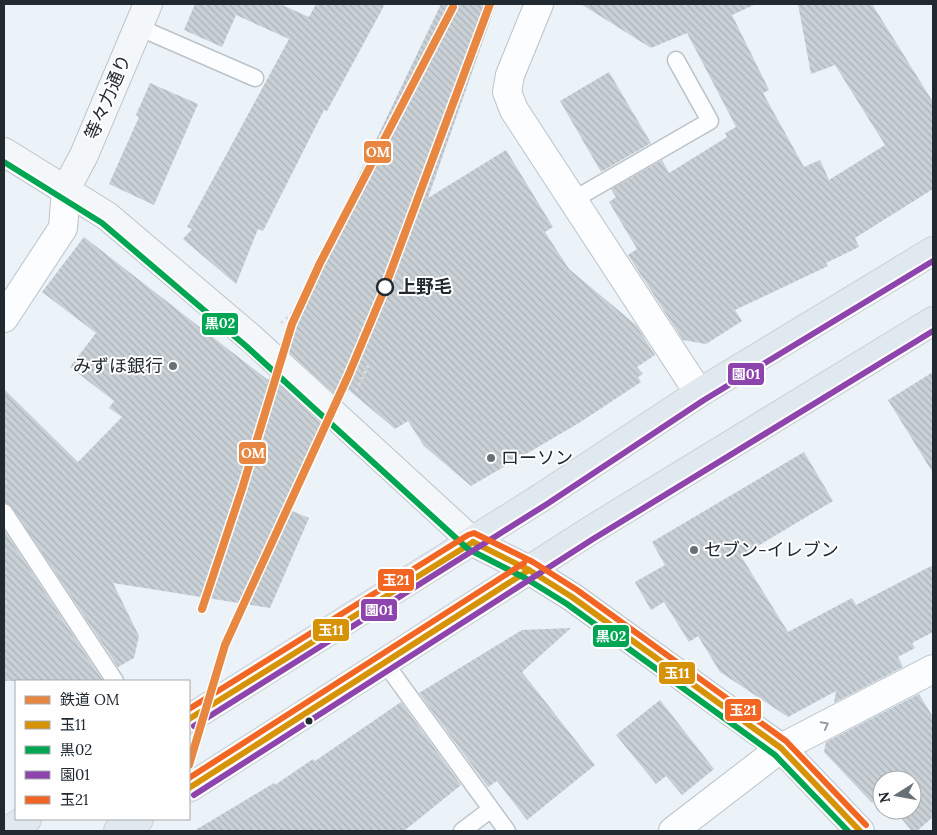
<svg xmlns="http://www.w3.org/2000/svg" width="937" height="835" font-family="Lora,'Noto Sans JP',serif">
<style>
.building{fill:url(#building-back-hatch)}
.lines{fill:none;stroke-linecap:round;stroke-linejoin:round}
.lane-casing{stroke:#bbc3c9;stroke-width:19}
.street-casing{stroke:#bbc3c9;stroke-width:30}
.secondary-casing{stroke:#bbc3c9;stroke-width:30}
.highway-casing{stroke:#cbd0d3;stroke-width:30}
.path{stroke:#d9dbdd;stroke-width:3;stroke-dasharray:2.5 4;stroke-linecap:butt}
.lane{stroke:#fcfdfe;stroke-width:16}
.street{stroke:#fcfdfe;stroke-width:28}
.secondary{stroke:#f4f7fa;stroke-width:28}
.highway{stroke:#e1e9f0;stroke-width:28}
.bus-1-casing{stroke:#fefefe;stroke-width:10}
.bus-2-casing{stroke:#fefefe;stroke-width:10}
.bus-3-casing{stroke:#fefefe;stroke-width:10}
.bus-4-casing{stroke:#fefefe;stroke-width:10}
.bus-1{stroke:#d79307;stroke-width:6}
.bus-2{stroke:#00a651;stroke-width:6}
.bus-3{stroke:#8e44ad;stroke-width:6}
.bus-4{stroke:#f26522;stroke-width:6}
.rail-1-casing{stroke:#fefefe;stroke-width:11}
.rail-1{stroke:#e78742;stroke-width:8}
.oneway{stroke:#999ea2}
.stop-dot{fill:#fefefe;stroke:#212a31;stroke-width:2.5}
.poi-dot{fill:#687077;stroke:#fefefe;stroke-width:2}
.bus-dot{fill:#212a31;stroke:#fefefe;stroke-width:2}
.labels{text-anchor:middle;stroke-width:4;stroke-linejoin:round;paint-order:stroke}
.street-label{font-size:18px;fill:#212a31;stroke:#fefefe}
.stop-label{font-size:18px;font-weight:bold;fill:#212a31;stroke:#fefefe;text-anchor:start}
.poi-label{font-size:18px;fill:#212a31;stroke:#fefefe;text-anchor:start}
.line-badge{stroke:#fefefe;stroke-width:2}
.badge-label{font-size:14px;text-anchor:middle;font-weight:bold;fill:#fff}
</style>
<defs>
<pattern id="building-back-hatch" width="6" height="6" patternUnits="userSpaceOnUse" patternTransform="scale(1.25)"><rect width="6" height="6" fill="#c9d0d6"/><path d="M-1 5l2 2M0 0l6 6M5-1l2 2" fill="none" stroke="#acb3b8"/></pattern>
</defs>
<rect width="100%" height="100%" fill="#ebf2f8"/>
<!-- building -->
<g class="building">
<path d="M195,4H280L309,17L316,4H385L327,111L324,110L263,231L258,229L236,284L183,239L192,229L187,227L289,39L236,15L222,47L184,30Z"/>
<path d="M441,4H496L428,198L506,150L553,227L545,232L569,269L636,325L655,355L637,367L643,374L638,377L641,382L579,423L471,486L424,446L408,421L395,429L344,386L339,398L281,345L294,311Z"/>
<path d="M581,4H756L732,15L769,90L763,93L804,167L820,160L829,180L885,145L835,65L811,74L798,4H872L933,102V189L855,238L859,247L826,263L828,266L735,310L742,321L706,344L683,340L628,255L637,249L609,202L616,197L611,189L662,160L669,173L727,137L725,133L736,127L687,33L651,48Z"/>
<path d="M609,72L651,143L601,172L560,101Z"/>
<path d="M150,83L198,104L154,205L109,184L139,117L136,115Z"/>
<path d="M84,237L268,380L270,376L325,427L285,508L309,518L270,608L113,583L139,636L134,658L118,667L12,507L4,502V389L78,462L122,417L109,408L114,401L70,367L96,333L42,292Z"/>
<path d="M933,372V473L888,400Z"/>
<path d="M804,452L833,501L741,556L788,632L852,598L856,605L933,565V632L912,643L915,648L898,657L903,667L834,703L836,691L788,717L720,672L698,636L689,642L664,602L651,610L635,582L665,565L652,542Z"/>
<path d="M4,530L103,681H4Z"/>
<path d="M571,628L522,672L595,765L527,820L497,781L488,787L419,693L522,630Z"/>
<path d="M919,694L933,717V817L917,831H912L894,810H912V780H882V796L872,803L824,752L826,742Z"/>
<path d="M660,700L714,769L682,795L666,776L656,784L616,735Z"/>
<path d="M401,702L461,785L404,831H194L274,783L275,785L313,759L315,761Z"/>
</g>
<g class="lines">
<defs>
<g id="lane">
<path d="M138,27L255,78"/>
<path d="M573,200L710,121L676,60"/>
<path d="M4,512L115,681"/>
<path d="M385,663L507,831"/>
<path d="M462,831L490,810"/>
</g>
<g id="street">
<path d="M539,4L510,75L507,92L514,110L699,393"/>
<path d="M4,318L63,228L66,189"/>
<path d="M673,831L781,748L933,669"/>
</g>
<g id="secondary">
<path d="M4,152L107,216L252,339L473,542L529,570L572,597L781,748L860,831"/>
<path d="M66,189L84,155L148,4"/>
</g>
<g id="highway">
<path d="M189,719L542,497L699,393L933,251"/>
<path d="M189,788L588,532L933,321"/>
<path d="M7,831L27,819"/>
<path d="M118,831L139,819"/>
</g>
</defs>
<!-- lane casing -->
<use href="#lane" class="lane-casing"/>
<!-- street casing -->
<use href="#street" class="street-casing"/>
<!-- secondary casing -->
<use href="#secondary" class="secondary-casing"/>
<!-- highway casing -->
<use href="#highway" class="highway-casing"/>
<!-- path -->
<g class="path">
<path d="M281,323L294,311"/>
<path d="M356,391L369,364"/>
</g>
<!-- lane -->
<use href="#lane" class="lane"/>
<!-- street -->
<use href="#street" class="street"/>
<!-- secondary -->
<use href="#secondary" class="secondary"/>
<!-- highway -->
<use href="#highway" class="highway"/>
<defs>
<g id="bus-1">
<path d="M473,542L529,570L572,597L781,748L860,831"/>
<path d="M189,719L473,542"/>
<path d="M189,788L529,570"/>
</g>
<path id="bus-2" d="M4,162L102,223L246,346L468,549L525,578L567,604L775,755L848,831"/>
<g id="bus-3">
<path d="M194,726L547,504L704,400L933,261"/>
<path d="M194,795L593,539L933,331"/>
</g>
<g id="bus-4">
<path d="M189,709L468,535L474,533L533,562L577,590L786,741L866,825"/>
<path d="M189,778L524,563"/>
</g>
</defs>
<!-- bus-1 casing -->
<use href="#bus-1" class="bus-1-casing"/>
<!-- bus-2 casing -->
<use href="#bus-2" class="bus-2-casing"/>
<!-- bus-3 casing -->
<use href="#bus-3" class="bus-3-casing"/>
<!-- bus-4 casing -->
<use href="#bus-4" class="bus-4-casing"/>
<!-- bus-1 -->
<use href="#bus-1" class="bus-1"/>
<!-- bus-2 -->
<use href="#bus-2" class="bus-2"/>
<!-- bus-3 -->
<use href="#bus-3" class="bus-3"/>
<!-- bus-4 -->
<use href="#bus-4" class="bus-4"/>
<defs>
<g id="rail-1">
<path d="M202,609L242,489L292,324L320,263L453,7"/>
<path d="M189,765L225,645L349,374L382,295L490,4"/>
</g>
</defs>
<!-- rail-1 casing -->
<use href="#rail-1" class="rail-1-casing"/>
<!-- rail-1 -->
<use href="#rail-1" class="rail-1"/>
</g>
<!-- one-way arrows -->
<defs><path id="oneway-chevron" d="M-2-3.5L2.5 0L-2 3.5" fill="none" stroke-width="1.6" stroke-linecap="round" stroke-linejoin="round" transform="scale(1.25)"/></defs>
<use class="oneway" href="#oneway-chevron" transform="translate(825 725) rotate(-28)"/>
<!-- markers -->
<circle class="stop-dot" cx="385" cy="287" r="8"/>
<g class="poi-dot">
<circle cx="173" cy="366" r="5"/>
<circle cx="491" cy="458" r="5"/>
<circle cx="694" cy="550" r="5"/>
</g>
<circle class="bus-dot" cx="309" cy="721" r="4.5"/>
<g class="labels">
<!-- street labels -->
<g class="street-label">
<text transform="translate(108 97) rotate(-67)" y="6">等々力通り</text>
</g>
<!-- stop labels -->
<g class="stop-label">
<text x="398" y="293">上野毛</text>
</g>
<!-- poi labels -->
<g class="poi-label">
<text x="163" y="372" text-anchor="end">みずほ銀行</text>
<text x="501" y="464">ローソン</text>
<text x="704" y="556">セブン-イレブン</text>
</g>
</g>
<g class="line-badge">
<rect x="363" y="140" width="29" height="24" rx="5" fill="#e78742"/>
<rect x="201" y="312" width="38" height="24" rx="5" fill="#00a651"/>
<rect x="727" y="362" width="38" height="24" rx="5" fill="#8e44ad"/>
<rect x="238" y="441" width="29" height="24" rx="5" fill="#e78742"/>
<rect x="377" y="568" width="38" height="24" rx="5" fill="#f26522"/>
<rect x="360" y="598" width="38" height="24" rx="5" fill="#8e44ad"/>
<rect x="312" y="618" width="38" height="24" rx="5" fill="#d79307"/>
<rect x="592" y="624" width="38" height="24" rx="5" fill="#00a651"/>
<rect x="658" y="661" width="38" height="24" rx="5" fill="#d79307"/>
<rect x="724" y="698" width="38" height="24" rx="5" fill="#f26522"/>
</g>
<g class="badge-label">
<text x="378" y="157">OM</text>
<text x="220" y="328">黒02</text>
<text x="746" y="379">園01</text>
<text x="253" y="458">OM</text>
<text x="396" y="585">玉21</text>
<text x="379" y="615">園01</text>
<text x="331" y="635">玉11</text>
<text x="611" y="641">黒02</text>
<text x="677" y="678">玉11</text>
<text x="743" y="715">玉21</text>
</g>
<!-- border -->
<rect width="937" height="835" fill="none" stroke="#212a31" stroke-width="10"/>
<!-- legend -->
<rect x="15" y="680" width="175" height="140" fill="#fefefe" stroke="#a6a9ac"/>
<rect x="25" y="696" width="25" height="8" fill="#e78742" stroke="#a6a9ac"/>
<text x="60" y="705" font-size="15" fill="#212a31">鉄道 OM</text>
<rect x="25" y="721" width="25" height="8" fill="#d79307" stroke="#a6a9ac"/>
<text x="60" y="730" font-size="15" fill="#212a31">玉11</text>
<rect x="25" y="746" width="25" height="8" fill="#00a651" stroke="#a6a9ac"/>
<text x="60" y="755" font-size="15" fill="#212a31">黒02</text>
<rect x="25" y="771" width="25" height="8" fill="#8e44ad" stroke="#a6a9ac"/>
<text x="60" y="780" font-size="15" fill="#212a31">園01</text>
<rect x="25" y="796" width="25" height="8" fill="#f26522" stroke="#a6a9ac"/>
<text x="60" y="805" font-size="15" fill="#212a31">玉21</text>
<!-- north arrow -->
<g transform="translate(897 795) rotate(259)"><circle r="24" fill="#fefefe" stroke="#a6a9ac"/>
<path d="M0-4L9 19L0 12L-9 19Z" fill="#687077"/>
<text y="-8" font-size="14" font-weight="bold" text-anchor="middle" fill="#212a31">N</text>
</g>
</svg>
